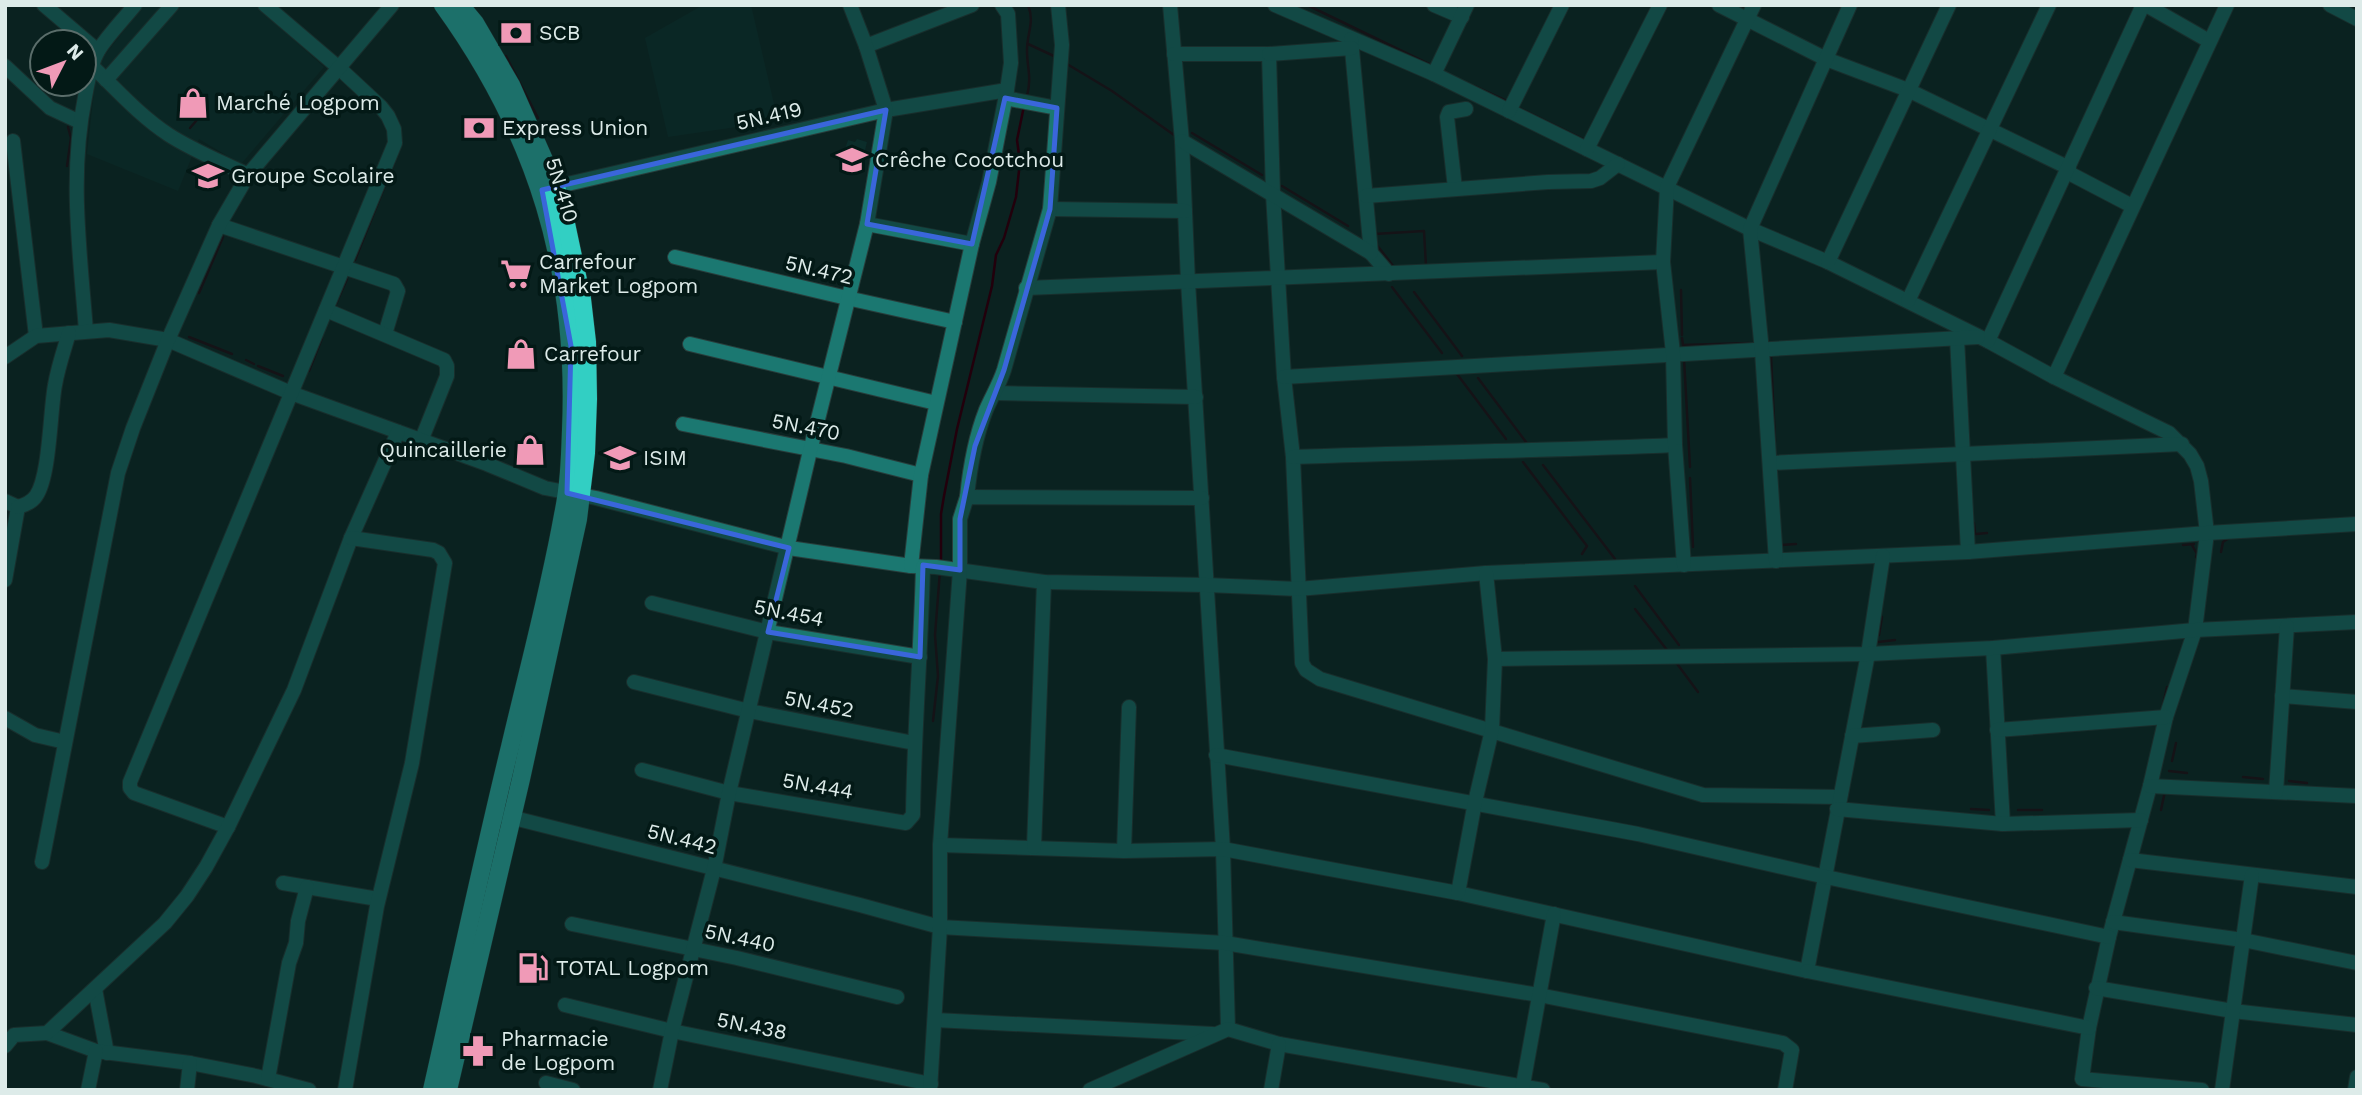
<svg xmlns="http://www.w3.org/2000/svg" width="2362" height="1095" font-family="'Work Sans',sans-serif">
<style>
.built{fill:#0b2d2a}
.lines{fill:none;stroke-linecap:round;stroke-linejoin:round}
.stream{stroke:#22000c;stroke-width:2.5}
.minor-casing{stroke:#283e3c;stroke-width:16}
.major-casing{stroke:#283e3c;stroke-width:19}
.minor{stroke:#1b7871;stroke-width:14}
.major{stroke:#32cfc3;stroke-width:18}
.marked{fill:none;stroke:#3a66db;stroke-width:5;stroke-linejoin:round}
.labels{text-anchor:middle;stroke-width:7;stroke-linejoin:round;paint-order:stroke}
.poi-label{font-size:21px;fill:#ddebe9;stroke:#031916;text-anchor:start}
.street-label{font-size:21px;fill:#ddebe9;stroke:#031916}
</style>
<rect width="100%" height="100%" fill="#0b2220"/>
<!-- built -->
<g class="built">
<path d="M144,5H255L324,67L241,164L199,139L178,191L87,154L97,65Z"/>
<path d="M703,5H751L778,121L668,137L645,38Z"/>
<path d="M857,139L867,142L860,172L839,167L848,140L855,142Z"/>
</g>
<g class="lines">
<!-- stream -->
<g class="stream">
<path d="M1307,5L1433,66"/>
<path d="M1028,44L1056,57"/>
<path d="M506,56L538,118"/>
<path d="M1067,64L1112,91L1174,135"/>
<path d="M1474,86L1509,102"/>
<path d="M1027,96C1032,76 1027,69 1027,50C1027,33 1035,22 1028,5"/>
<path d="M1519,108L1585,140"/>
<path d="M190,128L202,114"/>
<path d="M1192,133L1262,175"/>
<path d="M67,166L71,138L68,127"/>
<path d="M1282,186L1348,226"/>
<path d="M1374,234L1424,231L1426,266"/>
<path d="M1376,244L1394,267"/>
<path d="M355,260L394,163"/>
<path d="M1392,287L1442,353"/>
<path d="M1681,290L1682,335"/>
<path d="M1414,292L1462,356"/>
<path d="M199,293L223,237"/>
<path d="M335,306L347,279"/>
<path d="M189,337L232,354"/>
<path d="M1682,338L1683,345L1749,343"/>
<path d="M1771,356L1775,441"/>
<path d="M1684,359L1690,467"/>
<path d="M246,360L254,364"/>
<path d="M258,366L283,376"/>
<path d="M309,371L322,338"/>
<path d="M1457,374L1506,439"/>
<path d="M1478,378L1526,442"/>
<path d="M1523,462L1587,546L1582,554"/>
<path d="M1543,465L1615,559"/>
<path d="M1690,478L1693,547"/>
<path d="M1974,523L1975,533"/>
<path d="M1976,534L1987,533"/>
<path d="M1781,545L1796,544"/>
<path d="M2183,545L2194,544"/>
<path d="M2192,545L2197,554L2196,557"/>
<path d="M2221,552L2223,542L2229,538"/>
<path d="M941,561V514L944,496L957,429L992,286L996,255L1004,238L1016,197L1020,162L1017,140L1024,106"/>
<path d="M1635,586L1679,645"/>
<path d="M1635,609L1667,650"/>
<path d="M1879,635L1882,617"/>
<path d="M1878,642L1895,640"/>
<path d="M1675,661L1698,692"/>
<path d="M2163,705L2167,687"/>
<path d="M933,721L938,676L935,635L940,571"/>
<path d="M2172,761L2176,743"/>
<path d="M2169,771L2187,773"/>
<path d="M2243,777L2263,779"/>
<path d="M2289,781L2307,783"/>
<path d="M1971,809L1989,810"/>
<path d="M2018,810H2042"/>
<path d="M2161,810L2165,791"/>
</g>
<defs>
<g id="minor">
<path d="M44,5L98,51"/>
<path d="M1170,5L1182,141L1188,282L1223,849L1228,1029"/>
<path d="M1275,5L1434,74L1750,229L1828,262L1988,341L2054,377L2169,433L2190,454L2197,466L2201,481L2207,533L2195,630L2166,717L2150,786L2109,937L2089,1028L2082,1079L2202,1090"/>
<path d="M1434,5L1462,17"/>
<path d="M1719,5L1826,59L1908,90L2069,168"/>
<path d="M2146,5L2209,41"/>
<path d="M2330,5L2357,19"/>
<path d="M1351,39L1371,253L1389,274"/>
<path d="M866,46L972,5"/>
<path d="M1174,54H1269L1273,194L1284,377L1293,457L1302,663L1306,670L1320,679L1703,795L1840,797"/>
<path d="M1269,54L1352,48"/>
<path d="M5,66L50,108L80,122"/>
<path d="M92,66C117,90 140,116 169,135C194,151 222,162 248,175"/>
<path d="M1434,74L1467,5"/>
<path d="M106,80L172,5"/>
<path d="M1005,98L1057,108"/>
<path d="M1509,111L1562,5"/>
<path d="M13,141L36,336"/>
<path d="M1182,141L1371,253"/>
<path d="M1587,149L1660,5"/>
<path d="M2067,172L2132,206"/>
<path d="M1455,188L1447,117L1449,112L1466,109"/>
<path d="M546,189L886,110L1007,90"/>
<path d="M1366,196L1548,182L1591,181L1600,178L1618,164"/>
<path d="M1050,209L1185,211"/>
<path d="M867,224L972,244"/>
<path d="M219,225L394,284L398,291L385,334"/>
<path d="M675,257L847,298L955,322"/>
<path d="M1828,262L1949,5"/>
<path d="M1026,288L1663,262"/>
<path d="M1908,301L2049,5"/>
<path d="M326,310L444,360L447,366V376L421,441"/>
<path d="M86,331C80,252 69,176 85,97C88,82 90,65 98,51C108,35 123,20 135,5"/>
<path d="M1957,338L1968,552"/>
<path d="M1988,341L2143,5"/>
<path d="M690,344L936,403"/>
<path d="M5,357L36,336L109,330L168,340L291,393L487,464L545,488L596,498L789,548L911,566L936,567L1044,582L1207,585L1298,589L1486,573L1968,552L2207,533L2357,524"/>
<path d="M1284,377L1978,337"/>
<path d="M2054,377L2227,5"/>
<path d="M996,393L1196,397"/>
<path d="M683,424L846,456L921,475"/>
<path d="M1293,457C1421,452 1548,451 1675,445"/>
<path d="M1770,463L2182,444"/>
<path d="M967,497C970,467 975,438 986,410C992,396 999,385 1004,370L1050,209L1062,45L1058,5"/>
<path d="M1202,498L967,497L960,519V570L940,845L1124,851L1223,849L1458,893L1807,971L1868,654L1883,556"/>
<path d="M5,501L18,507L5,580"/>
<path d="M18,507C25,505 32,502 36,496C50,476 50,411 55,385C58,367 64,350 69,333"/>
<path d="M1776,561L1762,351L1750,229L1850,5"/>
<path d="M1684,565L1675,445L1673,353L1663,262L1667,187L1754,5"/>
<path d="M911,566L921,475L972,244L989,182L1007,90L1011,63L1008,14L1002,5"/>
<path d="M652,603L768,632L920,657"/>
<path d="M1993,648L2003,824"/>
<path d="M1495,659L1868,654L1993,648L2195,630L2357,622"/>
<path d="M634,682L749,711L914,743"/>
<path d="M2282,696L2357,702"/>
<path d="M5,718L35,735L65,742"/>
<path d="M1997,730L2166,717"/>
<path d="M1852,736L1933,730"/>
<path d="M1216,755L1638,834L1826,877L2109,937"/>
<path d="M642,770L729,793L906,823L913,815C914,732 921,650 923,567"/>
<path d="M2150,786L2357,796"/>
<path d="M2276,792L2287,626"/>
<path d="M1837,809L2003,824L2141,820"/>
<path d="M502,815L860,905L940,927L1225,943L1539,995L1783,1043L1792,1050L1785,1090"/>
<path d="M228,827L134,793L130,788V782L395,143L394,129L388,116L381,107L339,68L265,5"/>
<path d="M1034,847L1044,582"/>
<path d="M1124,851L1129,707"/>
<path d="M2130,860L2357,887"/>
<path d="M42,862L118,473L133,428L168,340L219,225L248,175L392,5"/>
<path d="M283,883L378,899"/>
<path d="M1458,893L1475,802L1492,730L1495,659L1486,573"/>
<path d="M2113,922L2243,940L2357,963"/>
<path d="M572,924L737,958L897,997"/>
<path d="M1807,971L2089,1028"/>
<path d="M2096,988L2233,1011L2357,1025"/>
<path d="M95,989L107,1053"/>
<path d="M565,1005L672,1031L931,1084"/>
<path d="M935,1020L1213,1034"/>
<path d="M47,1033L96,1051L190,1063L256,1076L309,1090"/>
<path d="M5,1046L14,1035L47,1033L165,923L187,896L206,867L228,827L294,690L351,538L398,432"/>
<path d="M268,1079L289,963L296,943L298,921L307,887"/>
<path d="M546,1083L573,1090"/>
<path d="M88,1090L96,1051"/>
<path d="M187,1090L190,1063"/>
<path d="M345,1090L377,906L412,763L445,563L439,553L433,550L351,538"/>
<path d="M660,1090L672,1031L714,869L729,793L810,451L867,224L886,110L866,46L850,5"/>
<path d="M930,1090L940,927V845"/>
<path d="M1090,1090L1228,1029L1279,1044L1543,1090"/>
<path d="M1271,1090L1279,1044"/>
<path d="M1522,1090L1554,914"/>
<path d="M2222,1090L2252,875"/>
<path d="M2355,1090L2357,1077"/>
</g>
<g id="major">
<path d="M432,1090C458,975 482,861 510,747C528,670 549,593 563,515C569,487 570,459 571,430C578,270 537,135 443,5"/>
<path d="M448,1090L521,779L578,519L586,453L588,399L587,342L582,299L564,214L556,187L511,85L475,23L460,5"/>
</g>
</defs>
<!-- minor casing -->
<use href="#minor" class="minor-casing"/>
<!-- major casing -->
<use href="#major" class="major-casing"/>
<!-- minor -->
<use href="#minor" class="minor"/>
<!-- major -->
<use href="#major" class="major"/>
</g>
<!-- marked area -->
<path d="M0 0H2362V1095H0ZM1005,98L1057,108L1050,209L1004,370L975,446L960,519V570L923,565L920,657L768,632L789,548L567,493L571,346L542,190L886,110L867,224L972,244Z" fill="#0b2220" fill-opacity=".55" fill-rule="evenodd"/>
<path class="marked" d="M1005,98L1057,108L1050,209L1004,370L975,446L960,519V570L923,565L920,657L768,632L789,548L567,493L571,346L542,190L886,110L867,224L972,244Z"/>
<!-- icons -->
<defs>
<symbol id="bank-bare" viewBox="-9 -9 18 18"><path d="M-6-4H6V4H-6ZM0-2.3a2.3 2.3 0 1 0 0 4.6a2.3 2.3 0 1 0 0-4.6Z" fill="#f09ab7" stroke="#031916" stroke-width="2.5" paint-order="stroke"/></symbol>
<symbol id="shop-bare" viewBox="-9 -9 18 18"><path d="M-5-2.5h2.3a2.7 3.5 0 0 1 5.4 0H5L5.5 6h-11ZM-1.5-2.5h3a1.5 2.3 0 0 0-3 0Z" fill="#f09ab7" stroke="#031916" stroke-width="2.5" paint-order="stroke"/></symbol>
<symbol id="school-bare" viewBox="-9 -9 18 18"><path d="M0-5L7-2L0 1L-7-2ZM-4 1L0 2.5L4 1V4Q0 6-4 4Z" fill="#f09ab7" stroke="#031916" stroke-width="2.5" paint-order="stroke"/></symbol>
<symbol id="supermarket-bare" viewBox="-9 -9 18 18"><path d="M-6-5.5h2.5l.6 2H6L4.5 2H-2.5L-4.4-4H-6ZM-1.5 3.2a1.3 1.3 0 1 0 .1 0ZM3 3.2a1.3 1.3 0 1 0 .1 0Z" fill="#f09ab7" stroke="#031916" stroke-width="2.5" paint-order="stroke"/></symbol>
<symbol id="fuel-bare" viewBox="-9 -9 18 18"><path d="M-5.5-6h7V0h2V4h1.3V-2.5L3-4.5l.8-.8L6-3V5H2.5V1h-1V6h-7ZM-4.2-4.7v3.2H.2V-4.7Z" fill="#f09ab7" stroke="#031916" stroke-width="2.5" paint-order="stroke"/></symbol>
<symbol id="pharmacy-bare" viewBox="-9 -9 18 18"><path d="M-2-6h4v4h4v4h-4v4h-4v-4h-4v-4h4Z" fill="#f09ab7" stroke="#031916" stroke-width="2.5" paint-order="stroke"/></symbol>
</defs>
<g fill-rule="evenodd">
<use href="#bank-bare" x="494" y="11" width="44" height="44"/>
<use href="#shop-bare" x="171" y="81" width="44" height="44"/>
<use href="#bank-bare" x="457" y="106" width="44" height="44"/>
<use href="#school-bare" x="830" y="138" width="44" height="44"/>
<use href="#school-bare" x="186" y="154" width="44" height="44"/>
<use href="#supermarket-bare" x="494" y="252" width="44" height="44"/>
<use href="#shop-bare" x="499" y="332" width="44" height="44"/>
<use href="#shop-bare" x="508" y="428" width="44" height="44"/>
<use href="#school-bare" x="598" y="436" width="44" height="44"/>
<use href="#fuel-bare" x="511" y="946" width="44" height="44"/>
<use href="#pharmacy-bare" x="456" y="1029" width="44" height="44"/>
</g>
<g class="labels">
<!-- poi labels -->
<g class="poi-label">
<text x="539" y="40">SCB</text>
<text x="216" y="110">Marché Logpom</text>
<text x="502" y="135">Express Union</text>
<text x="875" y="167">Crêche Cocotchou</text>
<text x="231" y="183">Groupe Scolaire</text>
<text x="539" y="269">Carrefour<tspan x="539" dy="24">Market Logpom</tspan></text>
<text x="544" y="361">Carrefour</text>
<text x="507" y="457" text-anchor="end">Quincaillerie</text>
<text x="643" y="465">ISIM</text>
<text x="556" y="975">TOTAL Logpom</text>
<text x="501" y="1046">Pharmacie<tspan x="501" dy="24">de Logpom</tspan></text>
</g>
<!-- street labels -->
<g class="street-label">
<text transform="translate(769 116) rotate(-13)" y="7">5N.419</text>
<text transform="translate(562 190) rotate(73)" y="7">5N.410</text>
<text transform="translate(819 270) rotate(13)" y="7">5N.472</text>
<text transform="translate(806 427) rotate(11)" y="7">5N.470</text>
<text transform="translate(789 613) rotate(11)" y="7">5N.454</text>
<text transform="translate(819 704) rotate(11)" y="7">5N.452</text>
<text transform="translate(818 786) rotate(10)" y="7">5N.444</text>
<text transform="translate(682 839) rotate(14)" y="7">5N.442</text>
<text transform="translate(740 938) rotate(12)" y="7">5N.440</text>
<text transform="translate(752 1026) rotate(11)" y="7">5N.438</text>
</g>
</g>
<!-- border -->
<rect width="2362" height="1095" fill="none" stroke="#ddebe9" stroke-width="14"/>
<!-- north arrow -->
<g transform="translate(63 63) rotate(48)"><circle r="33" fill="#031916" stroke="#5a6d6a" stroke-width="2"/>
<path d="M0-5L12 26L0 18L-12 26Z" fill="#f09ab7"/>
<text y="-10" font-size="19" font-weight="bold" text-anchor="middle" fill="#ddebe9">N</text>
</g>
</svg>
